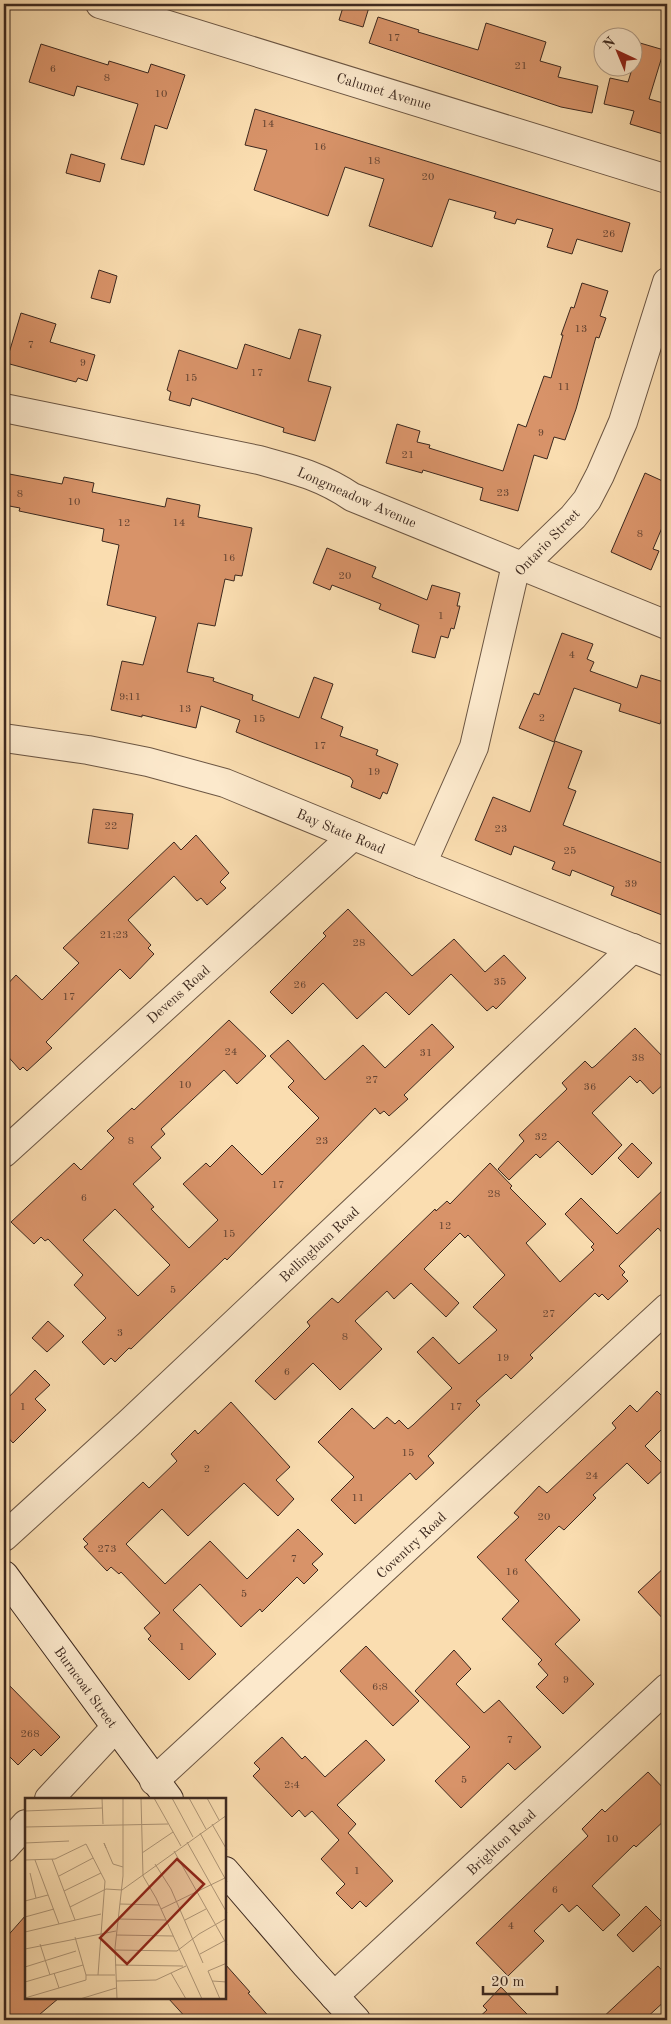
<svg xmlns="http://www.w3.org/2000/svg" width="671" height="2024" font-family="'Old Standard TT',serif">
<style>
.building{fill:#d89369;stroke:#3d291f;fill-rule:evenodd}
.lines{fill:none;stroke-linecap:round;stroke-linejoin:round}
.minor-casing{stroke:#6c5643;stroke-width:30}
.secondary-casing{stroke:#3d291f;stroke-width:30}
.minor{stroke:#fce9cc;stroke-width:28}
.secondary{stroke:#fce9cc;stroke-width:28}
.labels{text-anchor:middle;stroke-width:4;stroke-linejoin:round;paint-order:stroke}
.number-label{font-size:11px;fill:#644432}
.street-label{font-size:14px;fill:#3d291f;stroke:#fce9cc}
.inset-road{fill:none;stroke:#ae9576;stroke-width:1}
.view{fill:#8f2418;fill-opacity:0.15;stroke:#8f2418;stroke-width:2.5}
.inset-edge{fill:none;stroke:#3d291f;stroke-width:2.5}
</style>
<rect width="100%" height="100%" fill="#faddb0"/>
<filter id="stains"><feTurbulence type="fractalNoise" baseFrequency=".004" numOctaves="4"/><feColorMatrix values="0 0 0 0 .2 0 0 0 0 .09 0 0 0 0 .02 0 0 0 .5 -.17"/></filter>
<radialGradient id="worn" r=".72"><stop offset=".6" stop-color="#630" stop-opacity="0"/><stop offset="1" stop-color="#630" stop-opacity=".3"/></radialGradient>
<!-- building -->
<g class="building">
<path d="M344,4H370L363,27L339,20Z"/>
<path d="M378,17L419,30L418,32L478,50L486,23L546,42L540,61L561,67L558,77L598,86L592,113L561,107L369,43Z"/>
<path d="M640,43L664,50L649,99L667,104V119L663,134L630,124L634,111L604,104L610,78L628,82Z"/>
<path d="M41,44L108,65L109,61L148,73L151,64L185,75L167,129L155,125L144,165L121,159L138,104L77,86L74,96L29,82Z"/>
<path d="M255,109L630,223L622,252L577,239L572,254L547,247L553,229L517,219L515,224L494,218L496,212L449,199L432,247L369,226L384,179L345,167L328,216L254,190L267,150L245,145Z"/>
<path d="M71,154L105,164L100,182L66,173Z"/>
<path d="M99,270L117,276L110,303L91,298Z"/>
<path d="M582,283L608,291L600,316L606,318L599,338L596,337L576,409L565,440L554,437L547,459L534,455L518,511L480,500L483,488L423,470L422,473L386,463L397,424L420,431L417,442L430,445L429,448L503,471L518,424L526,427L544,376L551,378L563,335H561L571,307L574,308Z"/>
<path d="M21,313L56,324L50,342L95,355L87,381L78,378L76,382L6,363Z"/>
<path d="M299,329L321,335L308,381L331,387L315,441L283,432L284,428L192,398L190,406L169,400L171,392L167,390L179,350L237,369L245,344L290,359Z"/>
<path d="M4,473L62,484L64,477L94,483L92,492L165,507L167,498L200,505L198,517L252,528L242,576L235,575L234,581L225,579L215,626L198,623L187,672L214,678L213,681L253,695L252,700L299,718L314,677L333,684L321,718L343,727L340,736L378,750L376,755L398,764L387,794L383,792L380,799L351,787L353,781L350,777L236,732L240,720L201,706L196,728L142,715V717L111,710L122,661L143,665L156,617L107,605L119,545L102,541L104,529L19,511L20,508L4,505Z"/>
<path d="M645,473L667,483V516L653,549L659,551L651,570L611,552Z"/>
<path d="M327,548L376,567L372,577L427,600L432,585L460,593L457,606H460L454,629L451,628L448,638L441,636L435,658L412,652L419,625L379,609L381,604L332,585L330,590L313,583Z"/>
<path d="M562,633L593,644L587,659L594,662L590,671L637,688L641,675L667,683V715L663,714L660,724L619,711L621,704L574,688L554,742L519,728L534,693L539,695Z"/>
<path d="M555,741L582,751L568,788L576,791L563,825L667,865V917L611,895L614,887L572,870L570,876L552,869L555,862L514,846L511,855L475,840L493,797L530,812Z"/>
<path d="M93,809L133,814L128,849L88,843Z"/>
<path d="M196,835L229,873L220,882L226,888L207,905L201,898L197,901L174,876L128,920L151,945L148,948L154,954L130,979L120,969L46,1042L52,1048L27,1071L23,1067L20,1070L4,1052V988L16,975L42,1000L79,963L63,948L174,842L181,850Z"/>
<path d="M348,909L412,976L454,939L485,972L504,955L526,978L496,1009L493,1006L487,1011L451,974L409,1015L386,992L357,1019L323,983L292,1014L270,992L326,936L323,933Z"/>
<path d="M229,1020L266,1056L237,1084L224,1070L161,1129L165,1134L151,1147L161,1158L133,1184L154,1207L151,1209L189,1248L218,1220L183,1184L206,1163L210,1167L232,1145L262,1175L319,1118L288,1087L294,1081L270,1056L288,1040L325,1080L363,1045L385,1068L432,1024L454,1047L404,1095L408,1099L389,1116L384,1111L380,1114L375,1108L227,1260L225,1258L131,1349L129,1348L115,1362L111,1358L104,1365L82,1342L106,1318L74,1285L83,1275L48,1239L45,1241L41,1237L34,1244L11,1222L74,1163L81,1170L114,1138L107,1131L132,1108L134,1110ZM115,1209L170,1265L138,1296L83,1240Z"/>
<path d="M635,1028L667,1061V1081L653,1094L640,1080L637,1083L630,1076L592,1113L622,1145L592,1175L558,1141L540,1158L536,1154L509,1180L498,1169L524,1141L519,1135L567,1089L562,1083L585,1061L592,1068L595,1066Z"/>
<path d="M632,1143L652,1163L638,1178L618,1158Z"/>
<path d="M490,1163L512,1186L510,1188L546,1224L526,1243L560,1282L594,1250L591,1247L594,1244L565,1214L581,1198L617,1234L667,1186V1238L658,1228L619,1266L625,1272L622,1275L628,1281L608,1300L602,1294L599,1297L595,1293L530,1355L533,1358L511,1379L506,1374L476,1401L480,1405L428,1456L434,1463L416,1480L410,1473L355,1524L331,1500L354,1477L318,1442L352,1408L374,1429L387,1417L395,1424L399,1420L408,1429L413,1425L452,1388L417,1352L433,1337L459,1364L497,1330L473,1307L505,1275L468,1235L465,1238L460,1233L424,1269L459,1303L446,1317L411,1283L394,1299L387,1291L355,1321L382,1349L340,1390L313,1363L275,1400L255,1381L310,1326L307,1322L332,1298L338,1303L435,1209L436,1211L447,1201L450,1204Z"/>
<path d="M48,1321L64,1336L47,1352L32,1338Z"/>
<path d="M35,1370L50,1385L35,1399L46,1410L13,1443L4,1433V1402Z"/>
<path d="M657,1391L667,1401V1424L645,1446L666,1467L648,1484L627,1463L593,1495L596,1498L564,1530L559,1526L525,1560L580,1620L555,1644L594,1684L563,1714L536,1687L548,1675L538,1664L542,1660L502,1619L519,1601L477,1557L519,1517L514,1513L539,1486L547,1493L616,1428L612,1423L630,1405L637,1412Z"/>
<path d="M231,1402L290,1467L276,1480L294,1499L278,1516L244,1483L188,1536L162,1509L126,1544L165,1584L210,1541L247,1579L298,1529L323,1554L312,1564L318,1570L304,1584L297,1577L262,1612L260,1609L241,1627L200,1584L173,1610L216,1654L189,1680L148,1639L151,1636L144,1628L160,1613L121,1572L119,1574L111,1567L107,1571L84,1547L88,1544L83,1539L143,1482L149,1488L177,1461L171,1454L195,1430L198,1434Z"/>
<path d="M667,1565V1623L638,1592Z"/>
<path d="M366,1646L419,1701L393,1726L340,1671Z"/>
<path d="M454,1650L471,1669L456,1684L484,1713L499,1700L541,1747L515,1770L508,1763L461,1808L435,1781L470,1747L415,1691Z"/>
<path d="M4,1680L60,1737L41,1756L34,1749L18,1765L4,1751Z"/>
<path d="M282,1737L302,1759L305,1756L325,1777L366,1740L385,1760L337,1805L356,1824L348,1833L393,1881L366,1907L360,1901L352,1909L336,1893L345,1884L321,1859L339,1840L312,1811L305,1817L299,1810L292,1817L253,1776L260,1769L254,1763Z"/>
<path d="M648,1772L667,1792V1818L636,1847L634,1845L592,1886L620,1915L603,1931L577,1905L569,1912L562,1904L534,1931L544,1941L508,1976L476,1943L588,1836L582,1829L602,1809L605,1812Z"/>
<path d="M646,1906L663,1923L633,1952L617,1935Z"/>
<path d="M26,1915V1998H59L33,2020H4V1940Z"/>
<path d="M225,1964L250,1992L248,1993L272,2020H188L168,1998H225Z"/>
<path d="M658,1966L667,1976V1999L644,2020H600Z"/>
<path d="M501,1987L520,2007L533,2020H476L487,2010L483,2006Z"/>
</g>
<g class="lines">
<defs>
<g id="minor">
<path d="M100,4L667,179"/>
<path d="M4,408L259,460C295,470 321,476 352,497L667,625"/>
<path d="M4,738L88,750L148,762L225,783L422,864L667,962"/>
<path d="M422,864L474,747L514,574L573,517L587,500L600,475L623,422L667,282"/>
<path d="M4,1153L353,836"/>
<path d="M4,1537L129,1423L633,948"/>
<path d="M154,1781L667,1308"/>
<path d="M49,1799L115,1728"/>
<path d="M4,1848L26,1824"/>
<path d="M334,1996L667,1688"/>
</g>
<g id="secondary">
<path d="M4,1575L169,1799"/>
<path d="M225,1871L306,1965L356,2020"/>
</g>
</defs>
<!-- minor casing -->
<use href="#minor" class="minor-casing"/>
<!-- secondary casing -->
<use href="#secondary" class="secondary-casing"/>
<!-- minor -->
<use href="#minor" class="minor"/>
<!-- secondary -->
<use href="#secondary" class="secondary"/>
</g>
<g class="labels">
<!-- number labels -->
<g class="number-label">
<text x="394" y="41">17</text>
<text x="521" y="69">21</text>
<text x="53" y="72">6</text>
<text x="107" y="81">8</text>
<text x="161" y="97">10</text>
<text x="268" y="127">14</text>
<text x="320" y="150">16</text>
<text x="374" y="164">18</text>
<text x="428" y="180">20</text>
<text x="609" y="237">26</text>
<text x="581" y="332">13</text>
<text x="31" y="348">7</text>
<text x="83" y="366">9</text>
<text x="257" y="376">17</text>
<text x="191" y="381">15</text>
<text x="564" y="390">11</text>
<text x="541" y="436">9</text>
<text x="408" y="458">21</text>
<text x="503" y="496">23</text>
<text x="20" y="497">8</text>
<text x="74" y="505">10</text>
<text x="124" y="526">12</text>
<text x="179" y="526">14</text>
<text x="640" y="537">8</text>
<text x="229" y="561">16</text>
<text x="345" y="579">20</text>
<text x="441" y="619">1</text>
<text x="572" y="658">4</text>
<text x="130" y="700">9;11</text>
<text x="185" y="712">13</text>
<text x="542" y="721">2</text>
<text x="259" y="722">15</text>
<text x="320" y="749">17</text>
<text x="374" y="775">19</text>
<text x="111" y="829">22</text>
<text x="501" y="832">23</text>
<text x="570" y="854">25</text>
<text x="631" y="887">39</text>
<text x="114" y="938">21;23</text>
<text x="359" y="946">28</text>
<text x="500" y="985">35</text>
<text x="300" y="988">26</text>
<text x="69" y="1000">17</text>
<text x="231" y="1055">24</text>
<text x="426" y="1056">31</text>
<text x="638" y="1061">38</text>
<text x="372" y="1083">27</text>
<text x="185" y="1088">10</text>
<text x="590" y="1090">36</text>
<text x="541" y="1140">32</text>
<text x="131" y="1144">8</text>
<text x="322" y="1144">23</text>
<text x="278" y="1188">17</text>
<text x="494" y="1197">28</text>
<text x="84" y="1201">6</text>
<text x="445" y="1229">12</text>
<text x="229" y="1237">15</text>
<text x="173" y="1293">5</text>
<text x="549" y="1317">27</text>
<text x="120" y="1336">3</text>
<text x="345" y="1340">8</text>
<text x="503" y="1361">19</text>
<text x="287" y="1375">6</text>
<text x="23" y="1410">1</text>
<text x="456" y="1410">17</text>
<text x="408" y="1456">15</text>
<text x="207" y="1472">2</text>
<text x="592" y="1479">24</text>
<text x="358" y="1501">11</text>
<text x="544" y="1520">20</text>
<text x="107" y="1552">273</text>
<text x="294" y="1562">7</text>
<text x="512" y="1575">16</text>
<text x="244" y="1597">5</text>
<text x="182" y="1650">1</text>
<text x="566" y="1683">9</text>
<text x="380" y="1690">6;8</text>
<text x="30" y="1737">268</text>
<text x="510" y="1743">7</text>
<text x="464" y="1783">5</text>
<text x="292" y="1788">2;4</text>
<text x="612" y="1842">10</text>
<text x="357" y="1874">1</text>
<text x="555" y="1893">6</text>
<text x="511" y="1929">4</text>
</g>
<!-- street labels -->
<g class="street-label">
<text transform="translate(384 91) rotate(17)" y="5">Calumet Avenue</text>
<text transform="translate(357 497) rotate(24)" y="5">Longmeadow Avenue</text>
<text transform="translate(547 542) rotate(-46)" y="5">Ontario Street</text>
<text transform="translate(341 831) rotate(23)" y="5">Bay State Road</text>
<text transform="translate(178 994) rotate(-42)" y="5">Devens Road</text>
<text transform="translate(319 1244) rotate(-43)" y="5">Bellingham Road</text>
<text transform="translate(411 1545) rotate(-43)" y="5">Coventry Road</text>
<text transform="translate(86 1687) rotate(54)" y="5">Burncoat Street</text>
<text transform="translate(501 1842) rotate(-43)" y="5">Brighton Road</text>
</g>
</g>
<!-- overview -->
<g transform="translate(25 1798)">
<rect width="201" height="201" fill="#faddb0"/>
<path class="inset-road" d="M77,0L78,26M116,0L118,78L131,100L177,201M129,0L156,48M147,0L168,39M164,0L181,31M182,0L194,22M0,13L77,10M187,26L202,52M0,29L143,26M175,35L202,84M162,44L202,115M0,45L44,43M81,50L79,45L88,66L98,69M149,53L202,147M117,55L148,34M27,61L50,122M0,62L30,61L61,46L80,83L73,177M10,62L34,126M130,66L146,91L178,165M5,75L11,100M34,78L68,60M39,93L76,75M0,103L23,97M95,106L134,107M45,109L81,91L97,92L202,17M136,111L202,79M0,119L29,111M93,121L141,122M160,122L181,111M0,134L76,116M91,137L148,138M50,139L61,177M15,146L25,177M0,151L91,133M90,152L152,153L174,136L202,120M175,156L199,143M90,167L158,168M0,169L51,153M29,175L34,190M146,175L161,201M61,177H90M91,183L131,182L161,168M187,183L202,184M0,184L58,167M0,200L61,182V177M55,201L91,190M92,201L90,150L98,78V0M195,201L183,173L202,165"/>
<path class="view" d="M152,61L179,86L102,166L75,140Z"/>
<rect width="201" height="201" class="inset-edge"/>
</g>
<!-- margin -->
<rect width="671" height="2024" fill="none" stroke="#faddb0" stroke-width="20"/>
<rect x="5" y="5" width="661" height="2014" fill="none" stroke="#3d291f" stroke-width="2.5"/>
<rect x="10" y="10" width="651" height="2004" fill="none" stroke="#3d291f"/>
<!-- north arrow -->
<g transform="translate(618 52) rotate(316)"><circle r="24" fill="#fce9cc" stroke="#b09c87"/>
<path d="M0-4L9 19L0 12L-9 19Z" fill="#8f2418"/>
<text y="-8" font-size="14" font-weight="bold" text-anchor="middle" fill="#3d291f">N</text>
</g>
<!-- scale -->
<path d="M483 1986v8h74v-8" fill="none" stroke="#3d291f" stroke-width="2.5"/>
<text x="491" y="1986" font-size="15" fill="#3d291f" stroke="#fce9cc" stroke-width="4" paint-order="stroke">20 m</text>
<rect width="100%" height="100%" filter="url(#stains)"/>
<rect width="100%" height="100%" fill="url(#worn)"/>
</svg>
